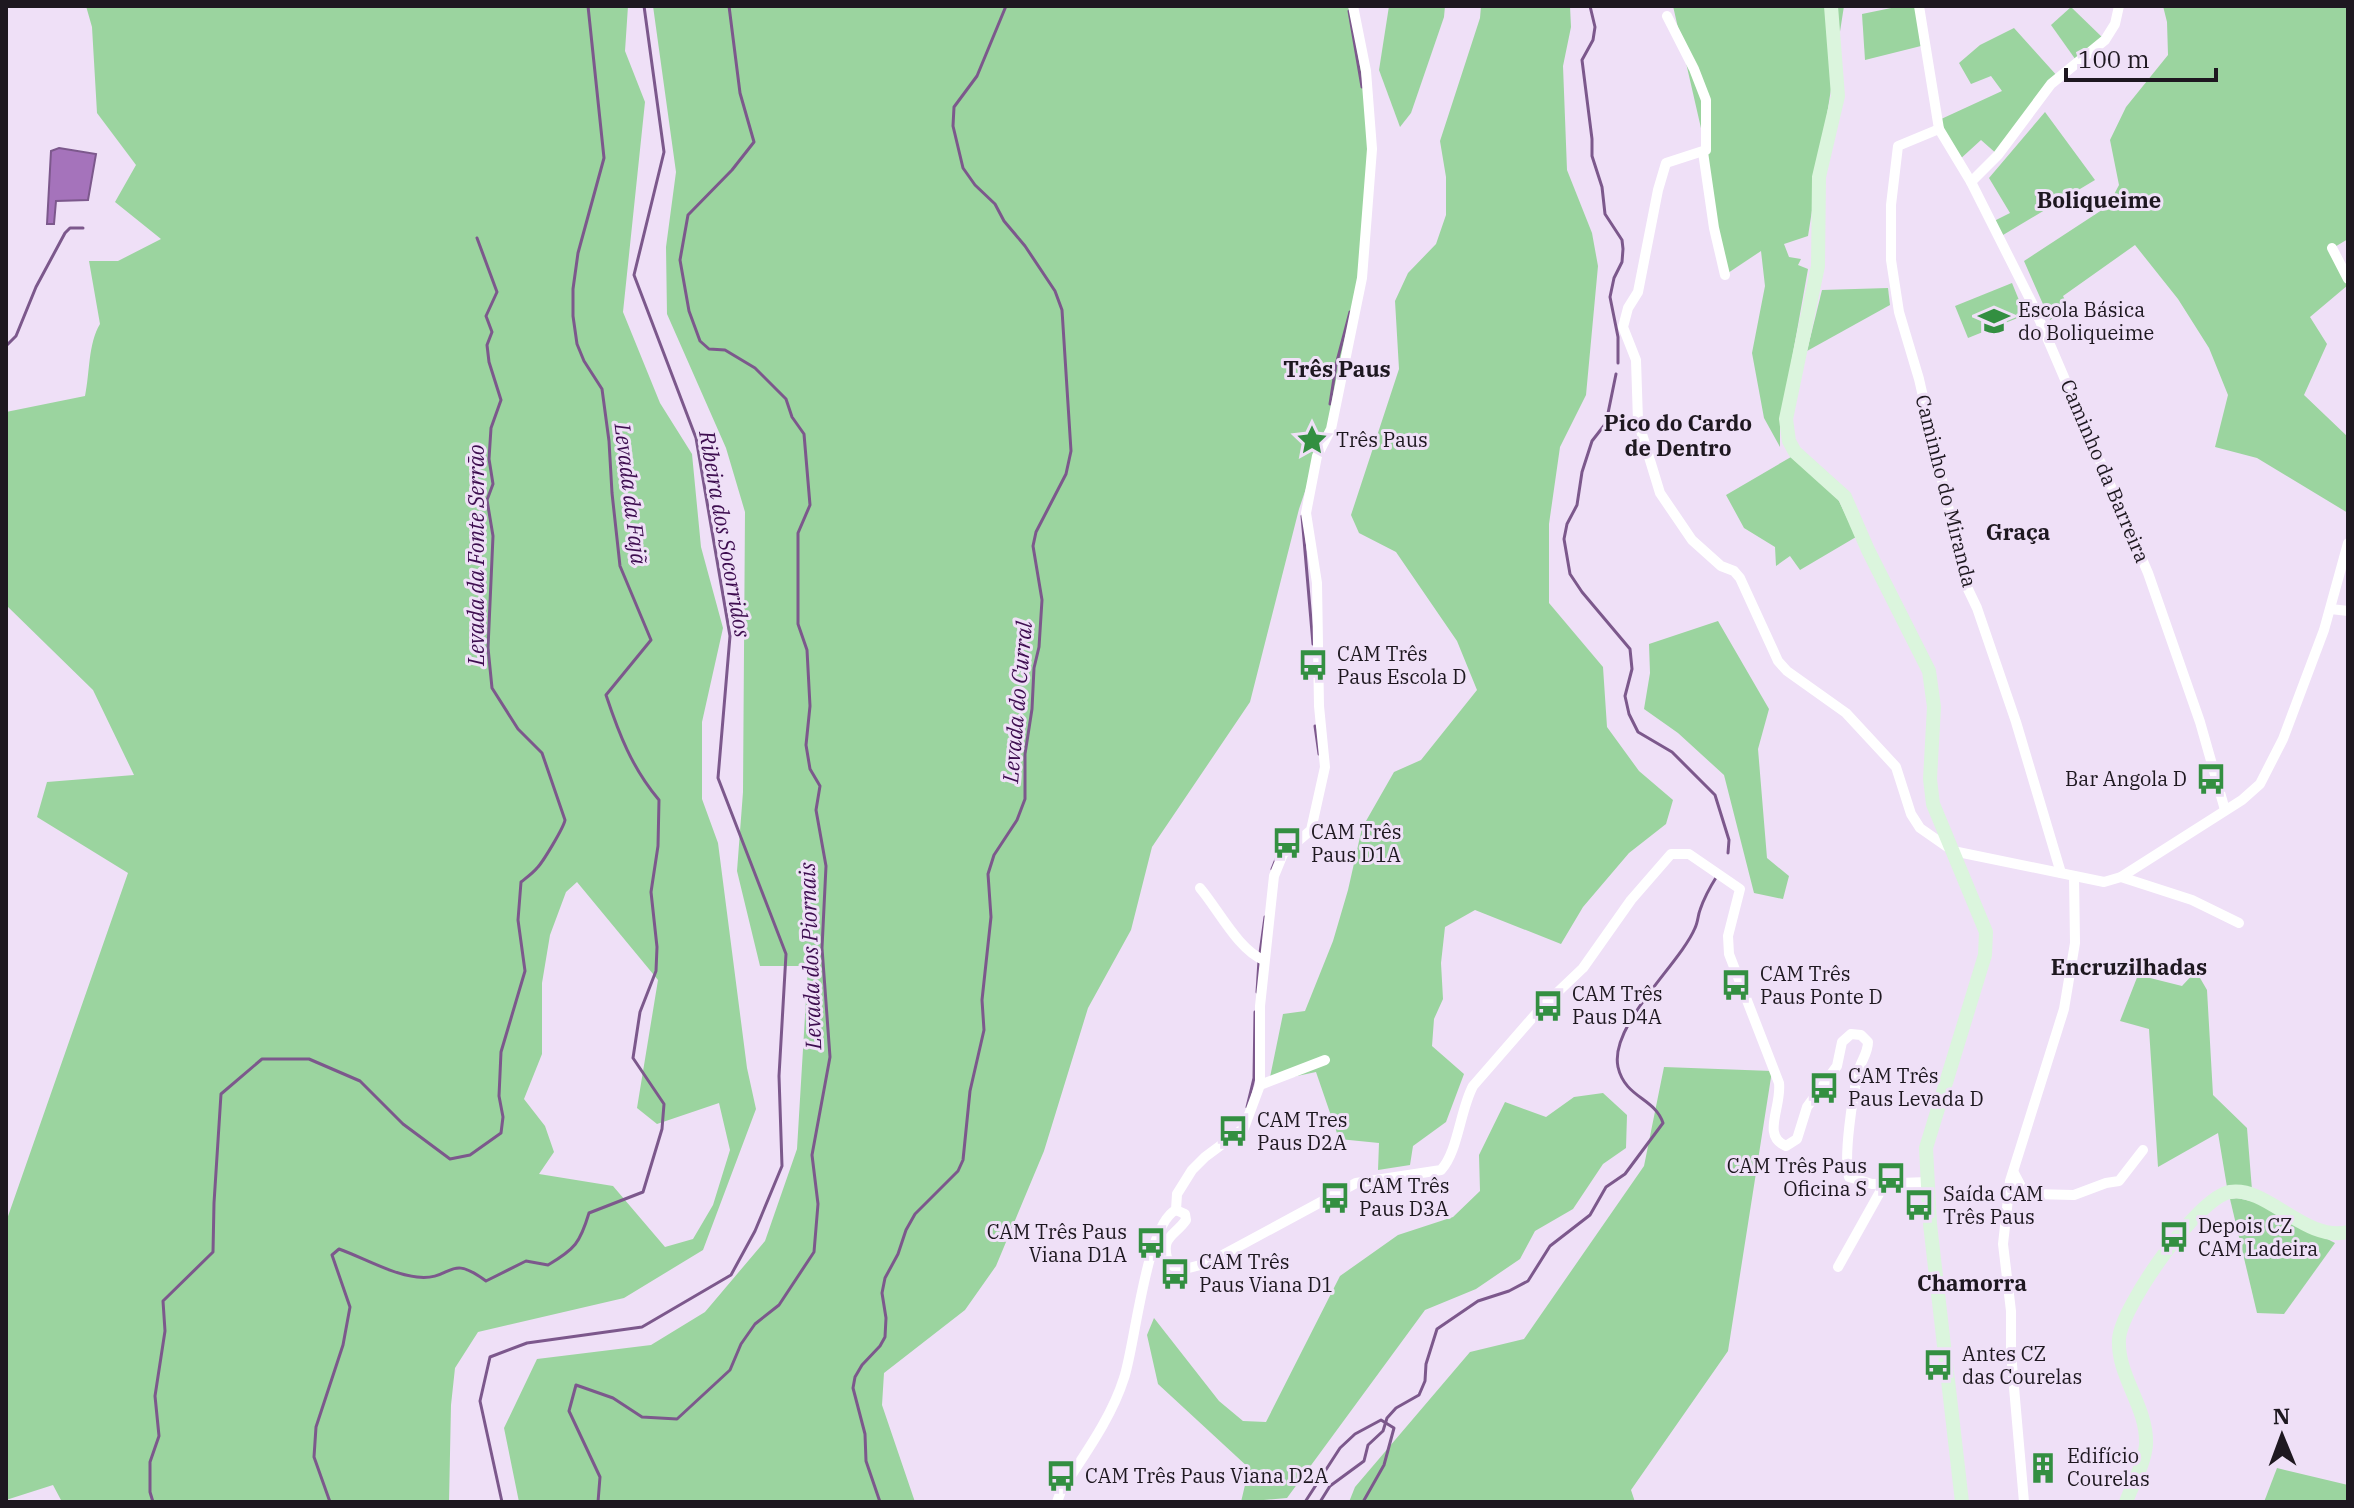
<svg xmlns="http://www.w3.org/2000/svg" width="2354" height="1508" font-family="'IBM Plex Serif',serif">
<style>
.green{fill:#9bd49f;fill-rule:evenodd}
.water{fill:#a573bb;stroke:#7c588c;stroke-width:2}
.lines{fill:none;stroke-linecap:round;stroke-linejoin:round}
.stream{stroke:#7c588c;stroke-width:3}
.street{stroke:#fff;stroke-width:10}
.secondary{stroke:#dbf5dd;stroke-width:14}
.labels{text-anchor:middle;stroke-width:6;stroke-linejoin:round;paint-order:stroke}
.poi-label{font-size:20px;fill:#1e1820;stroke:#efe0f7;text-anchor:start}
.street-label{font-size:20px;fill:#1e1820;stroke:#efe0f7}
.neighbourhood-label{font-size:22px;font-weight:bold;fill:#1e1820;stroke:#efe0f7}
.water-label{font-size:22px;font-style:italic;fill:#3e0d50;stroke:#efe0f7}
</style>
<rect width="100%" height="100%" fill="#efe0f7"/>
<!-- green -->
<g class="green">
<path d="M86,6H628L625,51L645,102L623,312L660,403L692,454L701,547L723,628L702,722V799L718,843L747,1068L756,1109L703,1250L624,1298L478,1332L455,1368L451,1405L449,1502H62L53,1485L6,1500V1222L128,873L37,817L47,782L134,775L93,690L6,605V412L85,396C90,372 88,344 100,324L89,261H118L161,239L115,202L136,165L97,113L92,27ZM577,882L658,980L637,1108L657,1124L719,1103L730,1150L713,1205L693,1239L665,1247L613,1186L539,1174L554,1152L545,1126L524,1099L542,1054V983L550,935L566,892Z"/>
<path d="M653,6H1353L1366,71L1372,149L1362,278L1331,429L1317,456L1299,509L1250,702L1152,847L1131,930L1088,1008L1044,1151L996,1266L965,1310L884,1373L882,1405L915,1502H519L504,1428L537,1359L651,1345L705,1312L765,1241L797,1149L808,966H760L737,871L743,792L745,512L726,448L667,314L666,247L676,172Z"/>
<path d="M1389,6H1445L1444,17L1411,113L1400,127L1379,70Z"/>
<path d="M1481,6H1570L1571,27L1563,66L1567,170L1592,233L1598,266L1586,395L1560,447L1549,524V603L1603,667L1607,727L1639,771L1673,800L1666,824L1629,853L1583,907L1561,944L1475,910L1445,927L1441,963L1443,999L1434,1019L1432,1046L1464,1074L1446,1122L1413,1146L1410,1165L1378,1170L1379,1143L1339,1139L1316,1072L1269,1082L1283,1014L1305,1011L1333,941L1348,890L1362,828L1394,772L1421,760L1477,690L1457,641L1396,552L1359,533L1351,515L1399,369L1395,301L1408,273L1436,244L1446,215V177L1440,141L1480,18Z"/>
<path d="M1673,6H1844L1808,236L1784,244L1789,257L1801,259L1798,265L1808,269L1780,426V447L1764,418L1752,353L1765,286L1761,251L1725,275L1706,150Z"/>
<path d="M1901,6H1915L1921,46L1865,60L1862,14Z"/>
<path d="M2163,6H2348V239L2333,248L2348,279V285L2310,317L2327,344L2304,395L2348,437V513L2257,458L2215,447L2228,395L2209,348L2178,299L2135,245L2063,296L2069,308L2050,320L2024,261L2108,206L2119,185L2110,140L2126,107L2168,55L2167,22Z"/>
<path d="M2071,7L2105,40L2078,63L2051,25Z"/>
<path d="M2014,28L2059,78L1998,155L1981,140L1958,161L1939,120L2002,91L1991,76L1971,84L1959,63L1980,45Z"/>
<path d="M2045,112L2095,180L1998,238L1990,223L2010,213L1989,178Z"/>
<path d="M2012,283L2025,315L1968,338L1955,306Z"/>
<path d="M1888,288L1890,305L1807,351L1822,290Z"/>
<path d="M1791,457L1838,499L1856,537L1800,570L1790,556L1776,566L1775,547L1744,528L1726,495Z"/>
<path d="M1718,621L1769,709L1758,749L1767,858L1789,876L1783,899L1754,893L1724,775L1678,733L1644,709L1650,673L1649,644Z"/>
<path d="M2196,971L2207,990L2213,1095L2247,1128L2252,1190L2227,1187L2218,1133L2158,1167L2149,1029L2120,1021L2138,975L2182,986Z"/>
<path d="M1664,1067L1772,1071L1728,1351L1631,1490L1635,1502H1349L1355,1487L1470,1352L1524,1339L1644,1166Z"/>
<path d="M1603,1093L1627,1115L1626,1148L1603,1164L1573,1209L1535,1231L1520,1259L1476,1289L1425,1310L1287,1498L1241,1502L1249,1468L1158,1384L1147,1335L1154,1318L1219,1401L1243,1421L1266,1422L1340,1276L1398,1235L1453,1217L1480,1191L1479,1155L1505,1102L1546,1117L1574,1097Z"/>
<path d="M2237,1198L2255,1202L2335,1243L2284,1314L2257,1313L2230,1199Z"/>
<path d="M2277,1468L2348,1485V1502H2264Z"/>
</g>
<!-- water -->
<path class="water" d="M59,148L96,154L88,200L56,201L54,224H47L51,151Z"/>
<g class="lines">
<!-- stream -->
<g class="stream">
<path d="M1590,6L1595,27L1593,40L1582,60L1592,139V156L1602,187L1605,214L1622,240L1623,249L1622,262L1614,278L1610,297L1618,337V363"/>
<path d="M1349,11L1362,87"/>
<path d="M6,346L16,336L36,287L65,233L70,228H83"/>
<path d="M1616,374L1606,423L1592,441L1582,472L1577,505L1567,524L1564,539L1570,574L1582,592L1630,649L1632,669L1625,696L1629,714L1638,732L1672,752L1715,795L1729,840L1728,853"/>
<path d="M1330,404L1336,365L1350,312"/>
<path d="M1302,516L1313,644"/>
<path d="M1315,726L1319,754"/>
<path d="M1272,869L1278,854"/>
<path d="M1260,953L1265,917"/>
<path d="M1257,992L1259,960"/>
<path d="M1247,1107L1254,1078L1255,1012"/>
<path d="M153,1502L150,1492V1462L159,1436L155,1396L165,1331L163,1301L213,1252L214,1203L221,1094L262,1059H309L360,1081L403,1124L450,1159L470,1155L501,1133L503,1117L499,1096L501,1052L525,971L518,920L521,882C526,878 533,873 537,868C543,862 564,827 565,820L542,753L518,729L492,688L488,648L493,536L487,500L493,484L489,459L491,428L501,400L489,362L487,345L492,332L486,316L497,292L477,238"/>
<path d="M330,1502L314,1457L316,1427L343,1345L350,1307L332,1255L339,1249C364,1258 391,1274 417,1277C454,1281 447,1252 486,1281L526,1261L548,1265C575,1249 580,1243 589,1213L643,1192L662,1129L664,1104L633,1058L640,1012L656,971L657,947L651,892L658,846L659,800C632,768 619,734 606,695L651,640L620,566L612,493L609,441L602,389L584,361L577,344L573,316V289L578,253L604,158L588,6"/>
<path d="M502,1502L480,1401L490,1357L527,1343L642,1327L731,1275L755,1231L782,1166L779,1076L786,954L718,778L730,636L696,438L634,275L664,152L644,6"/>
<path d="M598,1502L600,1477L569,1411L576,1385L613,1398L642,1417L677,1419L730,1370L741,1344L755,1324L779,1305L814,1252L818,1204L812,1155L830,1057L822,948L826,866L816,810L820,786L810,769L806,745L810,706L807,650L798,624V533L810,505L804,434L792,417L786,399L755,368L725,350L709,349L700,341L689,311L680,260L688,215L732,170L754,142L740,93L729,6"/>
<path d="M880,1502L866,1461L865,1434L853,1388L855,1377L862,1365L880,1346L885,1337L886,1318L882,1293L885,1278L898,1254L906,1230L915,1214L958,1171L963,1160L970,1091L984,1030L982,1000L991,917L988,874L994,855L1017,820L1025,799V754L1032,709L1034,668L1039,647L1042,600L1033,546L1036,532L1066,474L1071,451L1062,310L1055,291L1025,246L1004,221L995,204L975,185L963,168L953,126L954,107L977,76L1006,6"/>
<path d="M1305,1502L1340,1448L1355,1434L1381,1420L1394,1428L1384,1465L1363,1502"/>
<path d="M1320,1502L1330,1486L1364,1461L1368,1445L1383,1431L1387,1418L1396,1408L1419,1395L1425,1381L1426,1364L1437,1329L1478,1301L1509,1291L1528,1281L1550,1246L1590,1215L1606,1187L1625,1174L1663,1123C1655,1098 1625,1098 1618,1067C1609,1025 1680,964 1695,928C1698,922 1698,915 1700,910C1704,898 1710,887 1717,876"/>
</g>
<!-- street -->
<g class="street">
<path d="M1919,6L1939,129L1971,182L2033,305L2148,573L2200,722L2225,810"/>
<path d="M1667,16L1694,69L1706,100V150L1666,163L1658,190L1638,292L1628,308L1623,327L1636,360L1638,421L1660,493L1692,540L1721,566L1734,571L1740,578L1778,661L1787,671L1846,713L1896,767L1911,814L1920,828L1953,851L2104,882L2121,877L2242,800L2260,784L2283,739L2324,630L2348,543"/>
<path d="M1939,129L1898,146L1891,205V260L1899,312L1919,379L1966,585L1977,608L2016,722L2061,873"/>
<path d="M1703,152L1714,228L1725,275"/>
<path d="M1971,182L1998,155L2051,84L2105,40L2115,24L2119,6"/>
<path d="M2332,248L2348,279"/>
<path d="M2331,609L2348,611"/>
<path d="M2121,877L2192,900L2239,923"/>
<path d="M1200,888C1218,909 1239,951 1264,960"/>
<path d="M1260,1085L1325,1060"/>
<path d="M2014,1173L2023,1190L2030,1194L2074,1195L2106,1183L2119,1181L2143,1150"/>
<path d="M1176,1210L1185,1214L1186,1220C1174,1237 1159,1236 1169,1264L1181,1270L1208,1263L1356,1183L1441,1170C1458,1152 1460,1110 1473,1086L1541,1008L1583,968L1631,900L1671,854H1689L1740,889L1728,936L1729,954L1779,1083C1782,1107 1761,1136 1786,1146L1797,1139L1807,1107L1837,1066L1842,1042L1851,1034L1861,1035L1868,1042C1868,1054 1860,1062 1858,1073C1853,1095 1843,1157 1849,1177L1872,1184L1928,1182"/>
<path d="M1176,1210L1177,1194L1192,1170L1205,1157L1244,1128L1260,1085V1006L1274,876L1283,854L1311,830L1325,767L1319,706L1317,583L1306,513L1317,456L1331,429L1362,278L1372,149L1366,71L1353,6"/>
<path d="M1838,1267L1885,1183"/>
<path d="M1057,1502L1061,1491C1084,1455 1111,1419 1124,1378C1135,1346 1146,1224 1176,1210"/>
<path d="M2024,1502L2011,1353V1311L2003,1244L2010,1181L2064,1009L2075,943L2074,876"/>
</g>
<!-- secondary -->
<g class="secondary">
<path d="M1831,6L1838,96L1819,177L1818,266L1786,419L1789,441L1795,452L1845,497L1868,550L1929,671L1934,707L1930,779L1933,804L1986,932L1985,955L1926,1148L1930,1224L1962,1502"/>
<path d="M2126,1502C2133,1483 2144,1465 2146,1445C2148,1407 2117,1377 2119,1339C2121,1307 2198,1197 2230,1192C2268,1186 2304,1242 2348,1232"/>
</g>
</g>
<!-- icons -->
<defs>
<symbol id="school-bare" viewBox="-9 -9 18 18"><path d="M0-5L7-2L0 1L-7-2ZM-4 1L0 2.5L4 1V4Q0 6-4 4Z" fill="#338f41" stroke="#efe0f7" stroke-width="2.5" paint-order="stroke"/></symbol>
<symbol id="sight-bare" viewBox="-9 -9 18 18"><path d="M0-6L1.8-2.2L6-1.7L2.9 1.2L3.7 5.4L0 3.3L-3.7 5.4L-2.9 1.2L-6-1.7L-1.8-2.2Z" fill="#338f41" stroke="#efe0f7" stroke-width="2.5" paint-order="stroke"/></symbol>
<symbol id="bus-bare" viewBox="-9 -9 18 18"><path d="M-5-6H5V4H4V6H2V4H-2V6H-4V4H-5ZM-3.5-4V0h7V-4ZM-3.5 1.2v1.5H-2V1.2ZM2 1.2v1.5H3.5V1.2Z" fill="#338f41" stroke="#efe0f7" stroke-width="2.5" paint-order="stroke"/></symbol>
<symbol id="building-bare" viewBox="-9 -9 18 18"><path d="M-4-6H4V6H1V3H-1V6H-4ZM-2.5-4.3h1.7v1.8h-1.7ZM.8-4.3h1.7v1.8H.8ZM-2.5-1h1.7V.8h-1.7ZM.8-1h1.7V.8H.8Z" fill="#338f41" stroke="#efe0f7" stroke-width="2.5" paint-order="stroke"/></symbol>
</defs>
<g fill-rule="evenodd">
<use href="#school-bare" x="1972" y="299" width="44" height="44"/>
<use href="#sight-bare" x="1290" y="418" width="44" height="44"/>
<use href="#bus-bare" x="1291" y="643" width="44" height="44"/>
<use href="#bus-bare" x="2189" y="757" width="44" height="44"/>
<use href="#bus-bare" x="1265" y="821" width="44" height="44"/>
<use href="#bus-bare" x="1714" y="963" width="44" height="44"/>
<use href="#bus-bare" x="1526" y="984" width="44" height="44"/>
<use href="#bus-bare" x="1802" y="1066" width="44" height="44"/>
<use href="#bus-bare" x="1211" y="1109" width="44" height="44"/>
<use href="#bus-bare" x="1869" y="1156" width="44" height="44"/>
<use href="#bus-bare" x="1313" y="1176" width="44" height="44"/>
<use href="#bus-bare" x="1897" y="1183" width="44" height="44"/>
<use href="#bus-bare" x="2152" y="1215" width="44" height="44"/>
<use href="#bus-bare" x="1129" y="1221" width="44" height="44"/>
<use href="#bus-bare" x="1153" y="1252" width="44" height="44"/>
<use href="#bus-bare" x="1916" y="1343" width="44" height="44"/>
<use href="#building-bare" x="2021" y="1446" width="44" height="44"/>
<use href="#bus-bare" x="1039" y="1454" width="44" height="44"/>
</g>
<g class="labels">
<!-- poi labels -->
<g class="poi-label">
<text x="2018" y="317">Escola Básica<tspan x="2018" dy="23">do Boliqueime</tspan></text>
<text x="1336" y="447">Três Paus</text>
<text x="1337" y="661">CAM Três<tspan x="1337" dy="23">Paus Escola D</tspan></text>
<text x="2187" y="786" text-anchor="end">Bar Angola D</text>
<text x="1311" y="839">CAM Três<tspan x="1311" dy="23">Paus D1A</tspan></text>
<text x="1760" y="981">CAM Três<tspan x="1760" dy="23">Paus Ponte D</tspan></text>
<text x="1572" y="1001">CAM Três<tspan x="1572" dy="23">Paus D4A</tspan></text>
<text x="1848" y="1083">CAM Três<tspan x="1848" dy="23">Paus Levada D</tspan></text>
<text x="1257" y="1127">CAM Tres<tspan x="1257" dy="23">Paus D2A</tspan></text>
<text x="1867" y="1173" text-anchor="end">CAM Três Paus<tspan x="1867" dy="23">Oficina S</tspan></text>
<text x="1359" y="1193">CAM Três<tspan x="1359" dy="23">Paus D3A</tspan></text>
<text x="1943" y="1201">Saída CAM<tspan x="1943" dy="23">Três Paus</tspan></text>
<text x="2198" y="1233">Depois CZ<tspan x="2198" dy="23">CAM Ladeira</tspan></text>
<text x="1127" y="1239" text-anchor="end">CAM Três Paus<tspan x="1127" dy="23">Viana D1A</tspan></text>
<text x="1199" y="1269">CAM Três<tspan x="1199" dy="23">Paus Viana D1</tspan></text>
<text x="1962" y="1361">Antes CZ<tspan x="1962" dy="23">das Courelas</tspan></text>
<text x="2067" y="1463">Edifício<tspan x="2067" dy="23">Courelas</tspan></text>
<text x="1085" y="1483">CAM Três Paus Viana D2A</text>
</g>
<!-- street labels -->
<g class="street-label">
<text transform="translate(2105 471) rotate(67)" y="7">Caminho da Barreira</text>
<text transform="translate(1946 491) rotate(76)" y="7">Caminho do Miranda</text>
</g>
<!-- neighbourhood labels -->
<g class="neighbourhood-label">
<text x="2099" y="208">Boliqueime</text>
<text x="1337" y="377">Três Paus</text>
<text x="1678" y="431">Pico do Cardo<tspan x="1678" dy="25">de Dentro</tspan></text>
<text x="2018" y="540">Graça</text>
<text x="2129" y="975">Encruzilhadas</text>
<text x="1972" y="1291">Chamorra</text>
</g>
<!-- water labels -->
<g class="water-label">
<text transform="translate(631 494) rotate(83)" y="8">Levada da Fajã</text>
<text transform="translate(725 534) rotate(80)" y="8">Ribeira dos Socorridos</text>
<text transform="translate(476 555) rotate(-90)" y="8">Levada da Fonte Serrão</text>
<text transform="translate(1017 702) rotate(-85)" y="8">Levada do Curral</text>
<text transform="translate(810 956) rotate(-92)" y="8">Levada dos Piornais</text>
</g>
</g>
<!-- border -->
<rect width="2354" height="1508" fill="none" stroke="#1e1820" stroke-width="16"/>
<!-- north arrow -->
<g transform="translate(2282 1436) rotate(359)" stroke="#efe0f7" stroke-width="6" paint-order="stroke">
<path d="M0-6L14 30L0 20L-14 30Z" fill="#1e1820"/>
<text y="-12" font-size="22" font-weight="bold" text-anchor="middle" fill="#1e1820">N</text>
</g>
<!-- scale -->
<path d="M2066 68v12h150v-12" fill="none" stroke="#1e1820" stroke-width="4"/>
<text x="2078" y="68" font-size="24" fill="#1e1820" stroke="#efe0f7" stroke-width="6" paint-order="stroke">100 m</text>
</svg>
